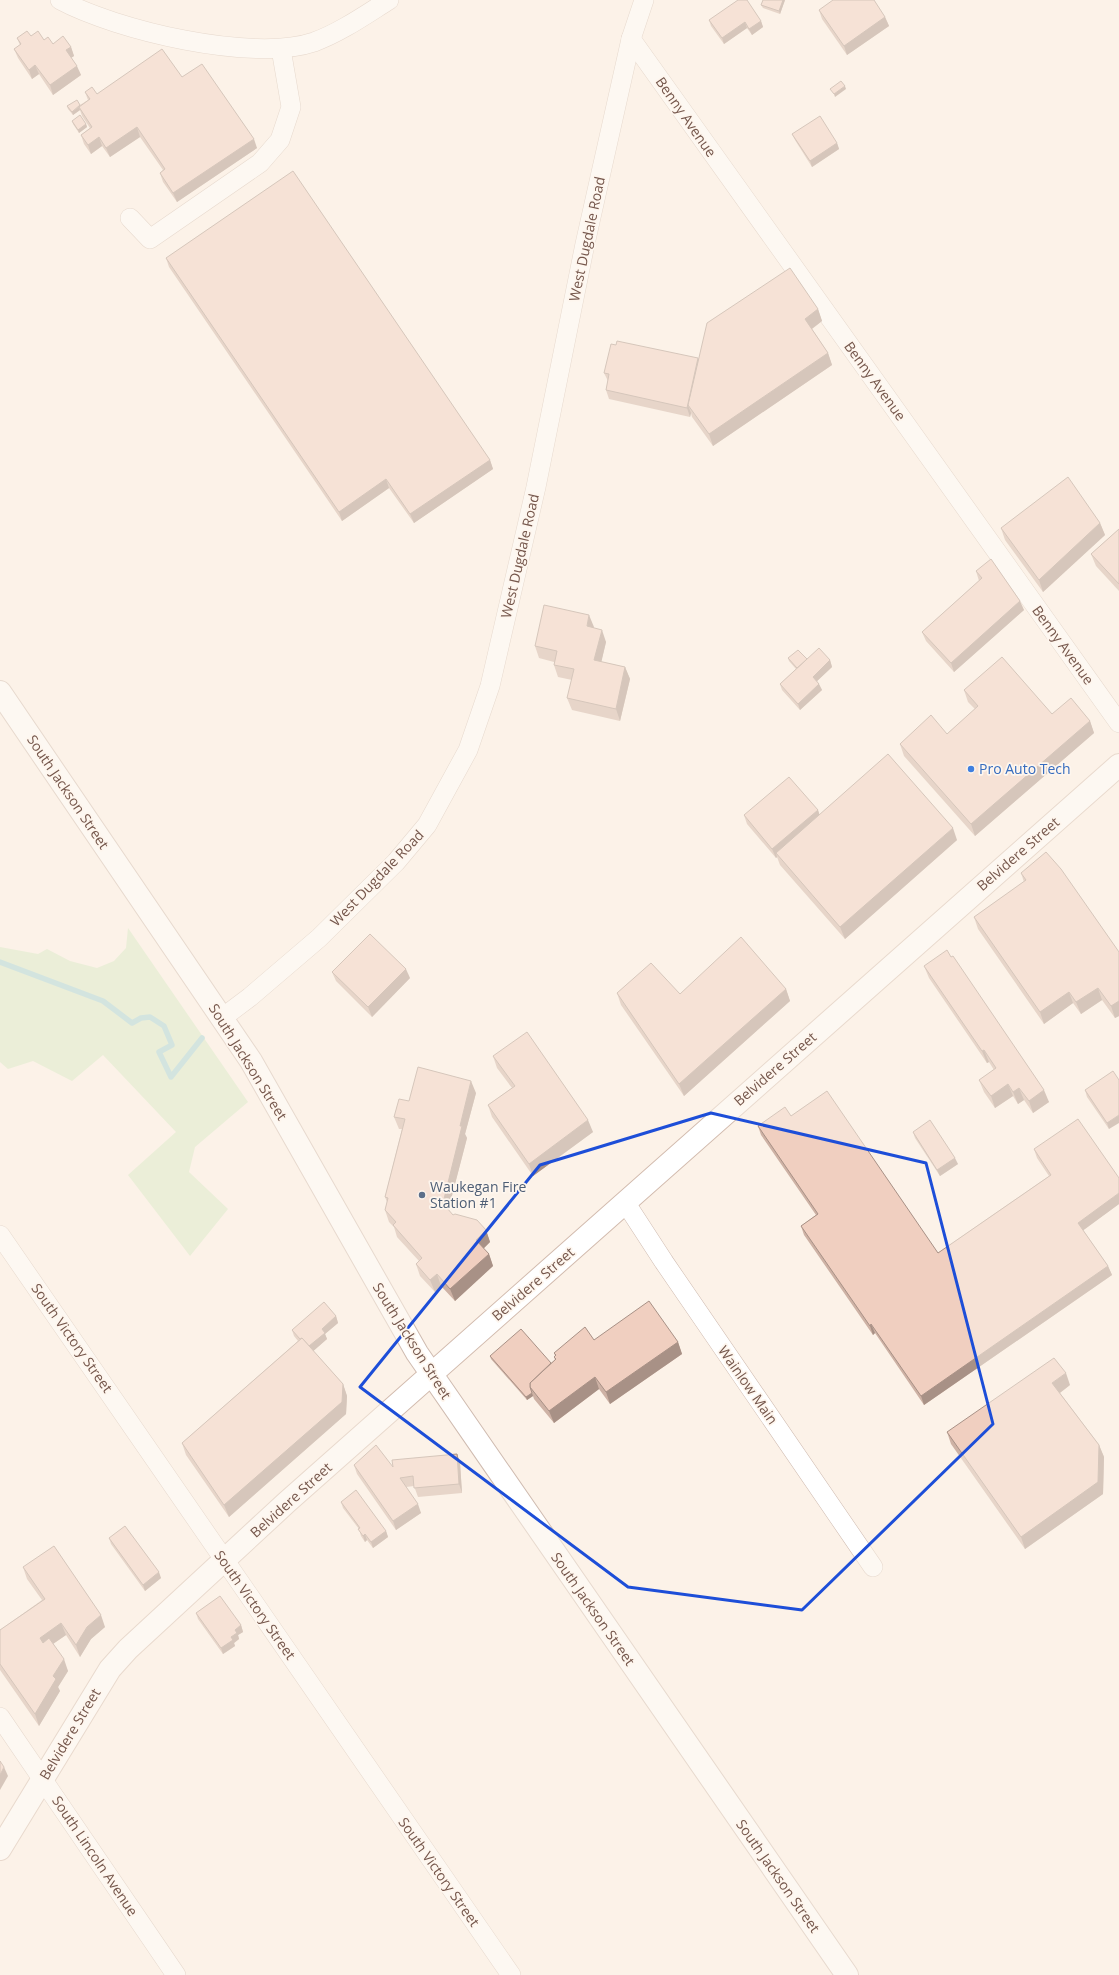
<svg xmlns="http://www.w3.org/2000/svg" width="1119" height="1975" font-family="'Open Sans',sans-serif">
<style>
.green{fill:#d7e9c6}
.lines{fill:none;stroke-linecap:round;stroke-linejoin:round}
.stream{stroke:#a3d3d6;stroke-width:5.5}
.minor-casing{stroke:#cfbbb0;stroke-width:20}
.tertiary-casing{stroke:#cfbbb0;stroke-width:24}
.secondary-casing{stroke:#d2bbae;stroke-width:24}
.minor{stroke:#fff;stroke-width:19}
.tertiary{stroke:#fff;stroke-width:22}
.secondary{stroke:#fff;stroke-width:22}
.wall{fill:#ceb2a5}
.shaded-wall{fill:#a89186}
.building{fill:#f0cfc0;stroke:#a89186}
.marked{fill:none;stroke:#1d4ed8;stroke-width:3;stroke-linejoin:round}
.shop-dot{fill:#3f7fe0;stroke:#fef6ee;stroke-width:1.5}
.service-dot{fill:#5c6f8a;stroke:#fef6ee;stroke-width:1.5}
.labels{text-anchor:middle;stroke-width:3.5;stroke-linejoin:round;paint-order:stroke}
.street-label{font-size:14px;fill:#75574c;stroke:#fef6ee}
.shop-label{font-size:14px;fill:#366cbe;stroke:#fef6ee;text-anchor:start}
.service-label{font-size:14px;fill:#4e5e75;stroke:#fef6ee;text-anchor:start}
</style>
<rect width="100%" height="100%" fill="#fcf2e8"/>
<!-- green -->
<path class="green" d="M128,928L248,1102L195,1147L189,1172L228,1209L190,1256L128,1175L176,1132L103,1055L72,1081L33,1061L8,1069L0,1062V947L38,954L47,949L70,961L97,968L114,961L126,948Z"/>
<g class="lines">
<!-- stream -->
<path class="stream" d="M0,962L103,1001L132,1023L141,1018L150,1017L164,1026L172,1045L159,1052L171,1077L202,1038"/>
<defs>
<g id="minor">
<path d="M60,0C116,30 253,63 314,42C341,32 365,15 389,0"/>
<path d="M631,39L1119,723"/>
<path d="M130,218L150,239L260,163L280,140L291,107L281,49"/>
<path d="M222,1018L250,997L319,938L396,862L427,825L468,750L490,686L536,487L585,244L631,39L644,0"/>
<path d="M625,1202L664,1262L873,1567"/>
<path d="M0,1235L511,1975"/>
<path d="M0,1717L176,1975"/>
</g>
<path id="tertiary" d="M0,692L251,1061L417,1353L847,1975"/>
<path id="secondary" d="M0,1849L110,1669L128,1649L287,1502L1119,765"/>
</defs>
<!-- minor casing -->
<use href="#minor" class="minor-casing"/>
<!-- tertiary casing -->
<use href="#tertiary" class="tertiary-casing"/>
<!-- secondary casing -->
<use href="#secondary" class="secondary-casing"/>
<!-- minor -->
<use href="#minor" class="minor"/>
<!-- tertiary -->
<use href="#tertiary" class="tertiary"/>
<!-- secondary -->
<use href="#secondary" class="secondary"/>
</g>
<!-- wall -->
<g class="wall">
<path d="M763,0H785L780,14L763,8L761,5Z"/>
<path d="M819,10L885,17L889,26L847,55L822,19Z"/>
<path d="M709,20L761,21L763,27L752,35L747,28L724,44L711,26Z"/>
<path d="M31,36L44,40L53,44L71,47L74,56L71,58L81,75L53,95L39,74L32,79L18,58L14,49L20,45L17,38Z"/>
<path d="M182,77L257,148L177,202L163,182L160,173L163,170L140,137L110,157L102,146L91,154L84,144L81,135L90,128L82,116L80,110L73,115L68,109L67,106L80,105L88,100L85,92L97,94Z"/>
<path d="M72,121L86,124L87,127L79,133L73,124Z"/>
<path d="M792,134L837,143L839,149L812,167L795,140Z"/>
<path d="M166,258L490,460L493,469L414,523L389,488L342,521L169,267Z"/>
<path d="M818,309L822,321L812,329L828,353L832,365L713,446L692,417L691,413L690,417L609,399L606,390L608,381L604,373L698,360Z"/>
<path d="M1100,523L1105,535L1043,592L1005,540L1001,528Z"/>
<path d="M1119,529V591L1096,566L1091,554Z"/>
<path d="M976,571L1024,610L954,672L926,641L922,632L979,581Z"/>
<path d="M594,627L593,628L606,642L601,662L625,667L630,679L620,721L572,710L567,698L572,680L558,677L554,665V662L539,658L535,646Z"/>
<path d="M788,658L830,660L832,667L817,681L822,690L800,710L782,690L780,684L796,669L789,661Z"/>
<path d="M964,690L1052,714L1090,721L1094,733L975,836L904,756L900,744L947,734L975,709L968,702Z"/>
<path d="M818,810L819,815L957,840L845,939L780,865L777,857L776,858L747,824L744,815Z"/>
<path d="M1021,873L1119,952V1016L1115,1018L1102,1000L1081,1014L1073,1003L1044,1024L978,929L974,917L1024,882Z"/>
<path d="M924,966L1049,1102L1033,1113L1024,1100L1018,1104L1013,1096L995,1108L984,1092L979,1080L994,1070L989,1062L987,1063L929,978Z"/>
<path d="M332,972L410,978L372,1017L336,981Z"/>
<path d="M786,989L790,1001L684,1096L621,1005L617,993L680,994Z"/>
<path d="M493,1056L593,1132L533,1176L492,1117L488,1105L512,1088L497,1068Z"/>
<path d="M1119,1080L1109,1129L1087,1097L1085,1090Z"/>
<path d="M476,1093L465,1134L467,1138L448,1210L453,1215L486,1230L490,1242L483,1249L489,1254L493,1266L455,1301L441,1286L435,1292L420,1276L416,1264L419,1261L397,1237L394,1227L389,1222L385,1210L387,1202L385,1197L402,1129H399L394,1117L409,1101Z"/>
<path d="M791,1116L938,1253L1049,1176L1037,1158L1034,1149L1119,1204L1083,1230L1108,1266L1112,1275L924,1405L875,1333L873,1335L804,1235L801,1226L816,1215L761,1135L758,1126Z"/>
<path d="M913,1132L958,1164L940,1176L915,1138Z"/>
<path d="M336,1316L338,1323L325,1334L327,1339L313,1351L343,1384L347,1396L346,1414L229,1517L186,1455L182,1443L298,1341L294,1336L292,1330Z"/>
<path d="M594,1340L678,1342L682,1354L610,1404L599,1389L554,1423L534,1399L533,1396L527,1400L491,1359L490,1356L551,1363L555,1360L554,1357L555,1356L554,1353Z"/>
<path d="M1070,1385L1060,1393L1099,1445L1104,1457L1103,1494L1025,1549L951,1444L947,1432Z"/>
<path d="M457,1454L460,1463L462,1493L418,1497L414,1486L406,1487L421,1513L396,1530L357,1474L354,1465L393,1467Z"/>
<path d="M341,1502L386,1531L388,1537L373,1548L367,1540L365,1542L361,1536L359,1529L343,1508Z"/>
<path d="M109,1538L161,1578L145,1591L111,1544Z"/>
<path d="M23,1567L105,1627L91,1639L80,1657L66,1635L53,1644L68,1671L58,1687L60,1691L39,1726L0,1670V1630L42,1600L27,1579Z"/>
<path d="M196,1613L241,1625L243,1632L238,1635L239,1639L234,1643L235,1646L223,1654L198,1619Z"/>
</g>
<!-- shaded-wall -->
<g class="shaded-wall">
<path d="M783,0H785L780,14L779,11Z"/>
<path d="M885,17L889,26L847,55L844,46Z"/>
<path d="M761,21L763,27L752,35L749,29Z"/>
<path d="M745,22L747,28L724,44L722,38Z"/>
<path d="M71,47L74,56L69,59L66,50Z"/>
<path d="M35,65L39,74L32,79L29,70Z"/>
<path d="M77,66L81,75L53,95L50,85Z"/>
<path d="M845,86L846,89L835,97L834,94Z"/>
<path d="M79,107L80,110L73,115L72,112Z"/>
<path d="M86,124L87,127L79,133L78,130Z"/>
<path d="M137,127L140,137L110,157L106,148Z"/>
<path d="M99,137L102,146L91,154L88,145Z"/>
<path d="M254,139L257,148L177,202L173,193Z"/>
<path d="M837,143L839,149L812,167L810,161Z"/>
<path d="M818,309L822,321L809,331L805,319Z"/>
<path d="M828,353L832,365L713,446L709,434Z"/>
<path d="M698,358L701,368L688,405L691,413L690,417L687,408Z"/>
<path d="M490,460L493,469L414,523L410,514Z"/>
<path d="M386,479L389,488L342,521L339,512Z"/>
<path d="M1100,523L1105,535L1043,592L1039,580Z"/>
<path d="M1020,601L1024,610L954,672L951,663Z"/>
<path d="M589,615L594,627L591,638L587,626Z"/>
<path d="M602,630L606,642L599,672L594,660Z"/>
<path d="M830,660L832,667L815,683L813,677Z"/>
<path d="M625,667L630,679L620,721L616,709Z"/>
<path d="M819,684L822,690L800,710L798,704Z"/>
<path d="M1090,721L1094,733L975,836L971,824Z"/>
<path d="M818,810L821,819L776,853L777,857L776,858L772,849Z"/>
<path d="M953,828L957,840L845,939L840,927Z"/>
<path d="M406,969L410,978L372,1017L368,1007Z"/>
<path d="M1098,988L1102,1000L1081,1014L1076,1002Z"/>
<path d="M786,989L790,1001L684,1096L679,1084Z"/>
<path d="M1069,992L1073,1003L1044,1024L1040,1012Z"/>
<path d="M1119,1001V1016L1115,1018L1111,1006Z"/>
<path d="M984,1050L989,1062L987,1063L982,1051Z"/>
<path d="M471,1081L476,1093L465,1134L467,1138L446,1219L442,1207L460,1126Z"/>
<path d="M1008,1084L1013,1096L995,1108L991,1096Z"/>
<path d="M1019,1088L1024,1100L1018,1104L1013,1092Z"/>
<path d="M1044,1090L1049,1102L1033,1113L1029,1101Z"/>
<path d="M1119,1115V1123L1109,1129L1107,1123Z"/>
<path d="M588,1120L593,1132L533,1176L529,1164Z"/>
<path d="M955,1158L958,1164L940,1176L937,1170Z"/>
<path d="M1119,1193V1204L1081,1232L1078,1223Z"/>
<path d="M486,1230L490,1242L480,1252L476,1240Z"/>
<path d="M489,1254L493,1266L455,1301L450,1289Z"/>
<path d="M1108,1266L1112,1275L924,1405L921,1396Z"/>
<path d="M437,1274L441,1286L435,1292L430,1280Z"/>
<path d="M336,1316L338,1323L325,1334L327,1339L310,1354L308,1348L322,1329Z"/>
<path d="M871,1324L875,1333L873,1335L870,1326Z"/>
<path d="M678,1342L682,1354L610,1404L606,1392Z"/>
<path d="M1066,1373L1070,1385L1057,1395L1052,1383Z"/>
<path d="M595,1377L599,1389L554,1423L549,1411Z"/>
<path d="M343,1384L347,1396L346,1414L229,1517L224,1505Z"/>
<path d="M532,1393L533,1396L527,1400L526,1397Z"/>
<path d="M1099,1445L1104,1457L1103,1494L1025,1549L1021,1537Z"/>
<path d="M457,1454L460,1463L462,1493L459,1484Z"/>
<path d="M418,1504L421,1513L396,1530L393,1521Z"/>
<path d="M386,1531L388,1537L373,1548L371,1542Z"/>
<path d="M365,1534L367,1540L365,1542L363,1536Z"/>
<path d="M159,1572L161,1578L145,1591L143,1585Z"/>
<path d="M101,1615L105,1627L91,1639L80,1657L76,1645L87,1627Z"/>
<path d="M61,1623L66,1635L44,1650L40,1638Z"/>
<path d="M241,1625L243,1632L238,1635L239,1639L234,1643L235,1646L223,1654L221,1648L235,1630Z"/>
<path d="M64,1659L68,1671L58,1687L60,1691L39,1726L35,1714L53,1676Z"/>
<path d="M4,1767L8,1776L0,1790V1775Z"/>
</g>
<!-- building -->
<g class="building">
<path d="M738,0H747L761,21L749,29L745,22L722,38L709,20Z"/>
<path d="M763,0H783L779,11L761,5Z"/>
<path d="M833,0H874L885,17L844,46L819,10Z"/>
<path d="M27,31L31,36L38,31L44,40L48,37L53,44L63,36L71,47L66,50L77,66L50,85L35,65L29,70L14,49L21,44L17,38Z"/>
<path d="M162,49L182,77L202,64L254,139L173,193L160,173L165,169L137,127L106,148L99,137L88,145L81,135L92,127L79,107L90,99L85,92L92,87L97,94Z"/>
<path d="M841,81L845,86L834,94L830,89Z"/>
<path d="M77,100L80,105L72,112L67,106Z"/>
<path d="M80,115L86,124L78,130L72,121Z"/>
<path d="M820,116L837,143L810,161L792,134Z"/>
<path d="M293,171L490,460L410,514L386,479L339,512L166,258Z"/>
<path d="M790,268L818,309L805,319L828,353L709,434L688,405L707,323Z"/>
<path d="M617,341L698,358L687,408L606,390L609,374L604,373L611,344L616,345Z"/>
<path d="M1068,477L1100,523L1039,580L1001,528Z"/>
<path d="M1119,529V584L1091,554Z"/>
<path d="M991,559L1020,601L951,663L922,632L982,578L976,571Z"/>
<path d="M544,605L589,615L587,626L602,630L594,660L625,667L616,709L567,698L574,669L554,665L557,651L535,646Z"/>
<path d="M819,648L830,660L813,677L819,684L798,704L780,684Z"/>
<path d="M798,650L807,659L797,668L788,658Z"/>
<path d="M1002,657L1052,714L1071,698L1090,721L971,824L900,744L931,715L947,734L978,706L964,690Z"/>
<path d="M888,754L953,828L840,927L776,853Z"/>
<path d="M789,777L818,810L772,849L744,815Z"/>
<path d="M1046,852L1061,869L1119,952V1001L1111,1006L1098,988L1076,1002L1069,992L1040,1012L974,917L1026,880L1021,873Z"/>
<path d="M370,934L406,969L368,1007L332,972Z"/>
<path d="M741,937L786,989L679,1084L617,993L651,963L680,994Z"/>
<path d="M947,950L951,957L953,956L1044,1090L1029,1101L1019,1088L1013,1092L1008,1084L991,1096L979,1080L996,1068L984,1050L982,1051L924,966Z"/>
<path d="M527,1032L588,1120L529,1164L488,1105L515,1086L493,1056Z"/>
<path d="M418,1067L471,1081L460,1126H462L442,1207L447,1208L453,1215L455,1214L477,1220L486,1230L476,1240L489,1254L450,1289L437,1274L430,1280L416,1264L422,1258L393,1225L396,1222L385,1210L388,1198L385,1197L405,1119L394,1117L399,1099L409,1101Z"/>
<path d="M1113,1071L1119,1080V1115L1107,1123L1085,1090Z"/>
<path d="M827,1091L938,1253L1051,1175L1034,1149L1078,1119L1119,1178V1193L1078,1223L1108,1266L921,1396L871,1324L870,1326L801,1226L818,1214L758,1126L785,1107L791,1116Z"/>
<path d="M930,1120L955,1158L937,1170L913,1132Z"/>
<path d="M649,1301L678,1342L606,1392L595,1377L549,1411L530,1387V1383L556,1359L554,1357L556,1355L554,1353L585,1327L594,1340Z"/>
<path d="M324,1302L336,1316L322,1329L325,1333L309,1346L302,1338L300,1339L292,1330Z"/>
<path d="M521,1329L551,1363L530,1383V1387L532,1393L526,1397L490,1356Z"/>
<path d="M302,1338L343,1384L342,1402L224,1505L182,1443Z"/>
<path d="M1054,1358L1066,1373L1052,1383L1099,1445L1098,1482L1021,1537L947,1432Z"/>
<path d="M376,1445L393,1467L392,1460L457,1454L459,1484L414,1488L413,1476L400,1478L418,1504L393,1521L354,1465Z"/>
<path d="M356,1490L386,1531L371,1542L365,1534L363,1536L358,1529L360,1528L341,1502Z"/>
<path d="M125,1526L159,1572L143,1585L109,1538Z"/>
<path d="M54,1546L101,1615L87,1627L76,1645L61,1623L40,1638L43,1643L49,1638L64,1659L53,1676L56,1679L35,1714L0,1664V1630L45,1599L23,1567Z"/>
<path d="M220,1596L241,1625L235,1630L237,1633L231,1637L233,1640L221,1648L196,1613Z"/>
<path d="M0,1761L4,1767L0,1775Z"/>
</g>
<!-- marked area -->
<path d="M0 0H1119V1975H0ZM711,1113L926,1163L993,1424L802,1610L628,1587L360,1387L540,1165Z" fill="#fcf2e8" fill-opacity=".55" fill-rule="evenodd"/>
<path class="marked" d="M711,1113L926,1163L993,1424L802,1610L628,1587L360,1387L540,1165Z"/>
<!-- markers -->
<circle class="shop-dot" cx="971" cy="769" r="4"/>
<circle class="service-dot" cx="422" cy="1195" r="4"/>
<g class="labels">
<!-- street labels -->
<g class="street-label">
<text transform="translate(686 117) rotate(55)" y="5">Benny Avenue</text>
<text transform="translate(587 239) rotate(-78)" y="5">West Dugdale Road</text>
<text transform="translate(875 381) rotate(54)" y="5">Benny Avenue</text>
<text transform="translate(520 556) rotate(-77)" y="5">West Dugdale Road</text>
<text transform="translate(1063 645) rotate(54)" y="5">Benny Avenue</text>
<text transform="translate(68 792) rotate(56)" y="5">South Jackson Street</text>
<text transform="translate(1018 854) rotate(-41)" y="5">Belvidere Street</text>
<text transform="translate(377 878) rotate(-46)" y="5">West Dugdale Road</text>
<text transform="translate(248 1062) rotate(58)" y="5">South Jackson Street</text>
<text transform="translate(775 1069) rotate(-41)" y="5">Belvidere Street</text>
<text transform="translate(533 1284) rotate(-41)" y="5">Belvidere Street</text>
<text transform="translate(72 1338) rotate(55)" y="5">South Victory Street</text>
<text transform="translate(412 1341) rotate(58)" y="5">South Jackson Street</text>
<text transform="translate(748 1385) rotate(55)" y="5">Wainlow Main</text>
<text transform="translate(291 1500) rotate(-42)" y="5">Belvidere Street</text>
<text transform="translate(255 1605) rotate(55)" y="5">South Victory Street</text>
<text transform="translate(593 1609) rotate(55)" y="5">South Jackson Street</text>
<text transform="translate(70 1734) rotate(-59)" y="5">Belvidere Street</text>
<text transform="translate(95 1856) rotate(56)" y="5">South Lincoln Avenue</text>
<text transform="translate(439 1872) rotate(55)" y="5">South Victory Street</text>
<text transform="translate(778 1876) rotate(55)" y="5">South Jackson Street</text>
</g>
<!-- shop labels -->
<g class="shop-label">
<text x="979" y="774">Pro Auto Tech</text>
</g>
<!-- service labels -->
<g class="service-label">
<text x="430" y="1192">Waukegan Fire<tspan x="430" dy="16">Station #1</tspan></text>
</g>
</g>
</svg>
